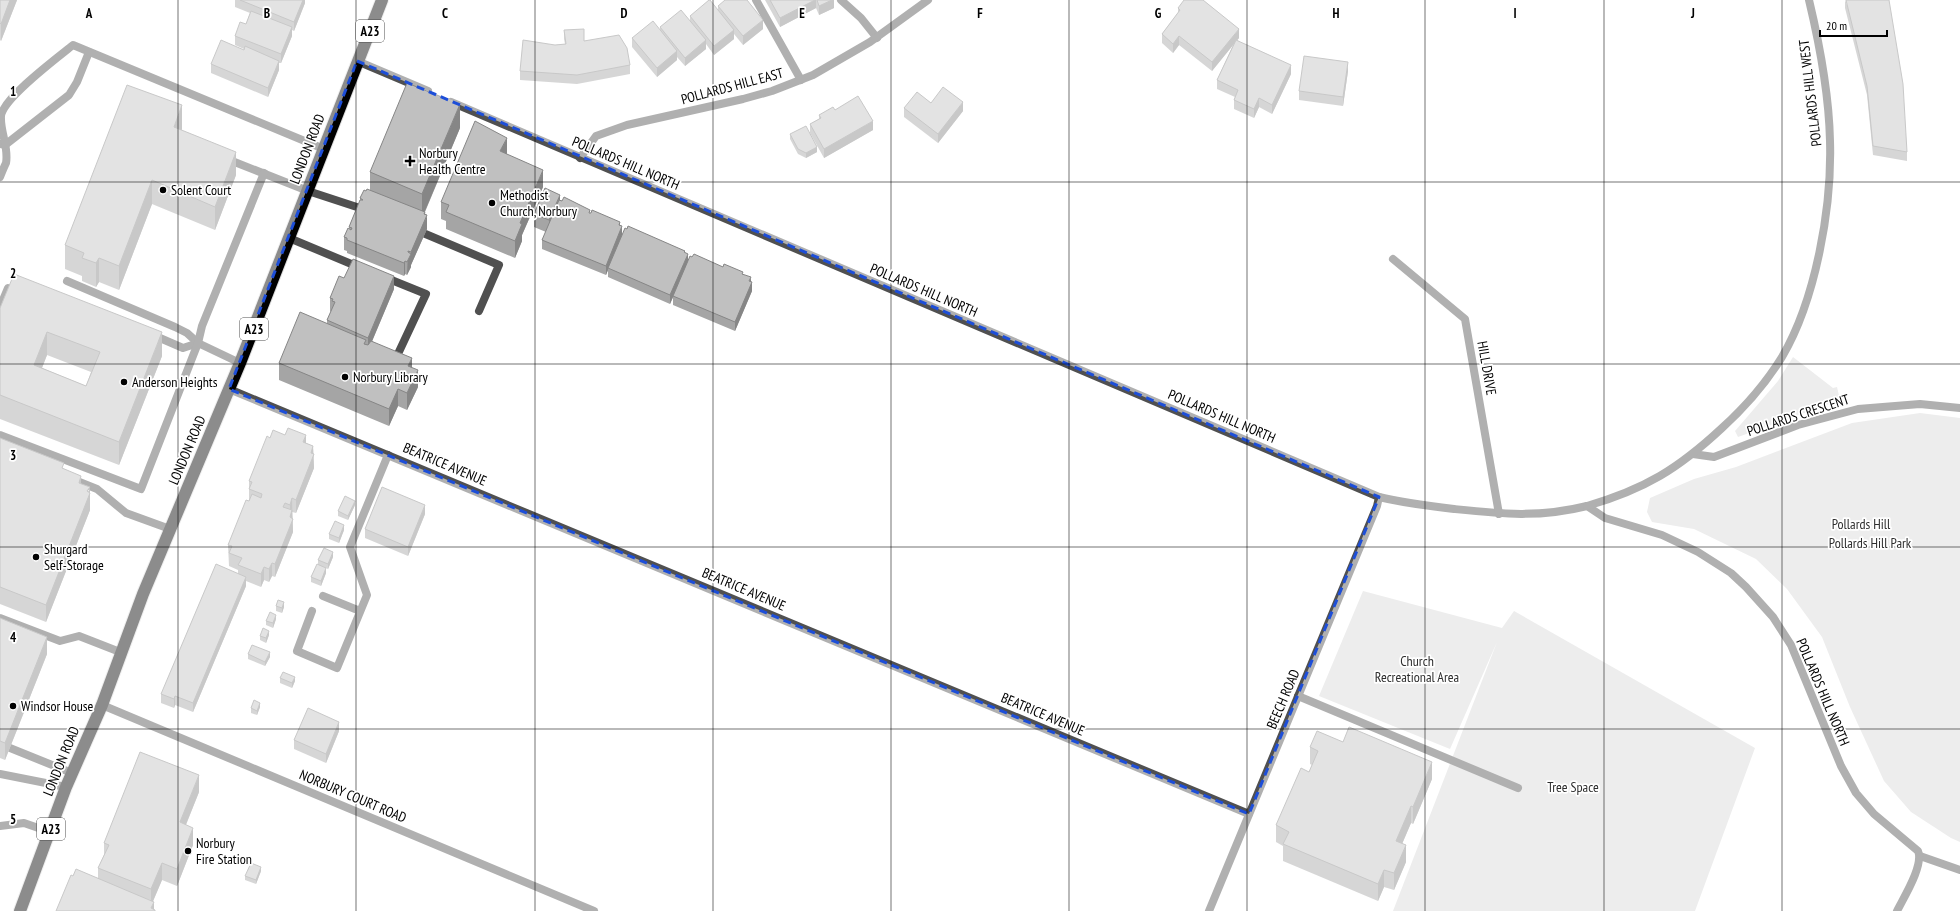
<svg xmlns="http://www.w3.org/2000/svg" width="1960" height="911" font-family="'PT Sans Narrow',sans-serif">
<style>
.green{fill:#d7d7d7}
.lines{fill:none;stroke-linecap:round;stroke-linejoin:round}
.highway-casing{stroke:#dbdbdb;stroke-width:14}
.lane{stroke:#505050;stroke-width:8}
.street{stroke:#505050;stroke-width:8}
.highway{stroke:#000;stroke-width:12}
.wall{fill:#a5a5a5;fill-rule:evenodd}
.shaded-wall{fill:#868686}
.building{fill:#c0c0c0;stroke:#868686;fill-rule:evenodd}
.marked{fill:none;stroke:#1d4ed8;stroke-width:3;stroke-dasharray:8 5;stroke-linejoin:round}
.grid{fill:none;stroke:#000;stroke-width:1;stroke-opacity:0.55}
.poi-dot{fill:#000;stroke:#fff;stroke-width:1.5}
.labels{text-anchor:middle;stroke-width:3.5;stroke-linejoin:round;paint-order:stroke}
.shield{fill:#fff;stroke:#4c4c4c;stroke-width:1}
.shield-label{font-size:13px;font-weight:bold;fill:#000}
.street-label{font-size:14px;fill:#000;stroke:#fff}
.poi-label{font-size:14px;fill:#000;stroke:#fff;text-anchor:start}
.park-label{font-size:14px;fill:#2e2e2e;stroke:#fff}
.grid-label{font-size:13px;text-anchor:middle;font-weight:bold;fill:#000;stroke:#fff;stroke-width:3.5;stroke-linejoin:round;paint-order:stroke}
</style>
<rect width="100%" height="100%" fill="#fff"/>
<!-- green -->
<g class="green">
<path d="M1793,357L1833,388L1837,387L1840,400L1738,437L1735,431L1778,381Z"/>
<path d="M1920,413L1960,418V842L1951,838L1911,812L1884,781L1850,707L1822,637L1787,589L1756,559L1694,529L1652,522L1647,512L1650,498L1694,479L1736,467L1852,423Z"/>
<path d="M1363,591L1502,628L1514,611L1755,748L1695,911H1393L1497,642L1450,749L1319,696Z"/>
</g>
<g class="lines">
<defs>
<path id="highway" d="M20,911L66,787L102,705L143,594L240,363L382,0"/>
</defs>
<!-- highway casing -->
<use href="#highway" class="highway-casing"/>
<!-- lane -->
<g class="lane">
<path d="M756,0L801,80"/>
<path d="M841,0L861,18L877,38"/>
<path d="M1,144L5,145L69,95L77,82L89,52"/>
<path d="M227,159L308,191L366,210"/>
<path d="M0,177C2,172 4,167 6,163C9,147 0,132 1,116C3,98 57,58 73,45L324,149"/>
<path d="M416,230L499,265L479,311"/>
<path d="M289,238L361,268"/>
<path d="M384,277L426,294L397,356"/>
<path d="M67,281L175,327L187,333L198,343"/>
<path d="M0,307L8,288L18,291"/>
<path d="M153,335L183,348L198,343L240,363"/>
<path d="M0,435L141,489L198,343L202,326L264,173"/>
<path d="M72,479L97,489L126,513L170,529"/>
<path d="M323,596L360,611"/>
<path d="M312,611L297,651L337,668L367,595L350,547L388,455"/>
<path d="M0,618L60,641L79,636L120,652"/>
<path d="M1298,696L1518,788"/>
<path d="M0,744L72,773"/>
<path d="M0,774L66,787"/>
<path d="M0,826L24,823L50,832"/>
<path d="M1920,856L1960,870"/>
</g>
<!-- street -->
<g class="street">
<path d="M357,61L428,91"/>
<path d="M451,102L1379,497C1404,503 1429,506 1454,509C1502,514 1539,518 1587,506L1605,518L1662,535L1698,552L1731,573L1746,587L1773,617L1791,645L1841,766L1856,793L1874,814L1918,851C1924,865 1904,897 1897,911"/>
<path d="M580,158L596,136L627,125L743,99L772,91L813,75L870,42L928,0"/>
<path d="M1393,259L1465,319L1499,514"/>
<path d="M229,389L1249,814"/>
<path d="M1693,454L1714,457L1798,425L1858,409L1920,404L1960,408"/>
<path d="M1587,506C1645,489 1678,469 1722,428C1745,407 1766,383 1782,357C1816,299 1832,207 1830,141C1829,93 1820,46 1809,0"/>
<path d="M102,705L594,911"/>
<path d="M1209,911L1377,506L1379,497"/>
</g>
<!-- highway -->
<use href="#highway" class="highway"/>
</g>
<!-- wall -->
<g class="wall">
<path d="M0,0H17L1,41L0,40Z"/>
<path d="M235,0H305V3L294,31L292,30V36L281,63H279V70L268,97L211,73V64L244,50V49L235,45V36L246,24L250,13L235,7Z"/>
<path d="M765,0H834V8L819,15L816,8L780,27Z"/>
<path d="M1845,0L1907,152V161L1873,155L1867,95L1845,8Z"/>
<path d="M718,6L763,29L743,45L734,34V39L714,55L706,44V49L685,66L677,57V60L657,77L632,47V38L660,30V27L690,21V16L718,10Z"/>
<path d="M1178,8L1239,38L1237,40L1291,74L1272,114L1259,107L1254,118L1234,109V100L1235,97L1217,89V80L1234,43L1212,71L1179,45L1173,53L1162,43V34L1178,13Z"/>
<path d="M564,30L630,65V74L577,84L520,80V71L555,45L565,44L564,39Z"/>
<path d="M1348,71L1343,106L1299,100V91Z"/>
<path d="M931,103L963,111L938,143L904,117V108Z"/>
<path d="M835,110L873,130L824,158L810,133V124L819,119V115Z"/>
<path d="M460,128L425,212L427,229L411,265V267L407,275L405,274L404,276L347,253V251L344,250V237L349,229V227L360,201V198L366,191L370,190V172Z"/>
<path d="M182,129V130L236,175L215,230L152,204L119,290L99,282L96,287L82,281V276L65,269V245Z"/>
<path d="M790,134L817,152L806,158L798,154L790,139Z"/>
<path d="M507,154L543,187L522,235V241L515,258L446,229V221L441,219V202Z"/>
<path d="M560,200L620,226L622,234L685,253L688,262L723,267L743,274L751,282L752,291L735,331L673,305V297L670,304L608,277V270L606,275L542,249V240L546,232L534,227V214Z"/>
<path d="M344,278L394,289L372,341L412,367L418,387L407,410L398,406L389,426L279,380V363L327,323V320L331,312L330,311V298Z"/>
<path d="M0,308L162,356L119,465L0,419ZM47,355L91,372L86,386L42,368Z"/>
<path d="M0,438L64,469L81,484L90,493V510L46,622L0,604Z"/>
<path d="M270,438L306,443L313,446L314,468L296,513L292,512L293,532L275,577L272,576L269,582L264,580L261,587L246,581V586L193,712L175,705L174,708L161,703V694L238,574V570L229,566L228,545L249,501V481Z"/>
<path d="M355,505L348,520L338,516V511Z"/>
<path d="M425,514L408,556L365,538V529Z"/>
<path d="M344,530L339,543L329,539V534Z"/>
<path d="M333,557L328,569L326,568V573L321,586L311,582V577L318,564V560Z"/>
<path d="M276,606L284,607L282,613L276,611Z"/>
<path d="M0,618L47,654L5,760L0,758Z"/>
<path d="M276,619L273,628L266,625V621Z"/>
<path d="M269,635L266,643L260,640V636Z"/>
<path d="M248,654L270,657L265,666L248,659Z"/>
<path d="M280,678L295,681L292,688L280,683Z"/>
<path d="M260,707L257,715L251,713V708Z"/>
<path d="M339,731L326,763L294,749V740Z"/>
<path d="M1343,742L1432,779L1413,824L1411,823L1402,844L1406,862L1394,890L1384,887L1378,901L1283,861V846L1276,842V825L1309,772L1312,765L1310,764V747Z"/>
<path d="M199,792L186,825L193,845L177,886L162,880L153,901L73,876L98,878V868L104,855V843Z"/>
<path d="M261,871L256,884L245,880V876Z"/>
</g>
<!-- shaded-wall -->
<g class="shaded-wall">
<path d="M10,0H17L1,41V24Z"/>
<path d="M303,0H305V3L294,31V22Z"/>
<path d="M815,0H816V8L780,27V18Z"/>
<path d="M832,0H834V8L819,15V6Z"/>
<path d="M763,20V29L743,45V36Z"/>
<path d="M292,27V36L281,63V54Z"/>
<path d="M1239,29V38L1212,71V62Z"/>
<path d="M734,30V39L714,55V46Z"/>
<path d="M1179,36V45L1173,53V44Z"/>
<path d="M706,40V49L685,66V58Z"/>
<path d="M677,51V60L657,77V68Z"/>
<path d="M279,61V70L268,97V88Z"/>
<path d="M1348,62V71L1343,106V97Z"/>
<path d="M1291,65V74L1272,114V105Z"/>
<path d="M1259,98V107L1254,118V109Z"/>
<path d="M963,102V111L938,143V134Z"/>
<path d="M460,104V128L422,218V194Z"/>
<path d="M182,105V129L174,151V127Z"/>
<path d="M873,121V130L824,158V149Z"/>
<path d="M507,138V155L500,151Z"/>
<path d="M817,147V152L806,158V153Z"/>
<path d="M236,152V175L215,230V207Z"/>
<path d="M543,170V187L522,235V241L515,258V241L520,223Z"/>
<path d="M152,180V204L119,290V266Z"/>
<path d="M560,195V208L549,233V220Z"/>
<path d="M425,212V221L427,215V229L411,265V252Z"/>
<path d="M620,222V231L622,226V235L608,268V270L606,275V266Z"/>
<path d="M408,251V260L411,254V267L407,275L408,252Z"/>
<path d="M688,254V263L670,304V295Z"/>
<path d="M99,258V282L96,287V263Z"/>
<path d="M405,261V274L404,276V263Z"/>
<path d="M394,276V289L368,351V338Z"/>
<path d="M751,277V284L752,282V291L735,331V322Z"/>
<path d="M47,332V355L34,388V365Z"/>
<path d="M162,332V356L119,465V442Z"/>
<path d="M412,358V375L408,366Z"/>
<path d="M418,370V387L407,410V393Z"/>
<path d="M398,389V406L389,426V409Z"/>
<path d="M306,435V448L303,442Z"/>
<path d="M313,446L314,468L296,513V500Z"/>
<path d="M81,476V493L79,483Z"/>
<path d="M90,487V495V493V510L46,622V605Z"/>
<path d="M292,498L293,532L275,577V564L290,525V505Z"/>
<path d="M355,501V505L348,520V516Z"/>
<path d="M425,505V514L408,556V547Z"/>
<path d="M344,525V530L339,543V538Z"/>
<path d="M333,552V557L328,569V564Z"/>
<path d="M272,563V576L269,582V569Z"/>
<path d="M264,567V580L261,587V574Z"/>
<path d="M326,568V573L321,586V581Z"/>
<path d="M246,577V586L193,712V703Z"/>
<path d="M284,602V607L282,613V608Z"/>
<path d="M276,615V619L273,628V623Z"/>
<path d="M269,631V635L266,643V638Z"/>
<path d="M47,637V654L5,760V743Z"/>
<path d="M270,652V657L265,666V662Z"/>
<path d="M295,677V681L292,688V683Z"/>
<path d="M175,696V705L174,708V699Z"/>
<path d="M260,703V707L257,715V711Z"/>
<path d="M339,722V731L326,763V754Z"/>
<path d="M1432,762V779L1413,824V807Z"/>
<path d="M199,775V792L180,839V822Z"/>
<path d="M1411,806V823L1396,858V841Z"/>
<path d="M193,828V845L177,886V869Z"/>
<path d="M1406,845V862L1394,890V873Z"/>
<path d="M162,863V880L151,906V889Z"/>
<path d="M261,867V871L256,884V880Z"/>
<path d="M1384,870V887L1378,901V884Z"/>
<path d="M154,902V911L151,908Z"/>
</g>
<!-- building -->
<g class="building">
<path d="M0,0H10L1,24L0,23Z"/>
<path d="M240,0H303L294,22Z"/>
<path d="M709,0H710L734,30L714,46L690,16Z"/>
<path d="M725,0H747L763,20L743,36L718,6Z"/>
<path d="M770,0H815L780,18Z"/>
<path d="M817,0H832L819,6Z"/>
<path d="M1184,0H1203L1239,29L1212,62L1179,36L1173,44L1162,34L1180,10L1178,8Z"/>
<path d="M1846,0H1889L1903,84L1907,152L1873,146L1867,86Z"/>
<path d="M681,10L706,40L685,58L660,27Z"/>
<path d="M251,11L292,27L281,54L235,36L240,22L246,24Z"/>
<path d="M653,21L677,51L657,68L632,38Z"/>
<path d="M584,29V41L619,35L627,48L630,65L577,75L520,71L523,40L555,45L566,44L564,30Z"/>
<path d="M221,40L244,50L245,46L279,61L268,88L211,64Z"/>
<path d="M1236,40L1291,65L1272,105L1259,98L1254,109L1234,100L1238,90L1217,80Z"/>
<path d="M1304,56L1348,62L1343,97L1299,91Z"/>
<path d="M407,83L460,104L422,194L370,172Z"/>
<path d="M127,85L182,105L174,127L236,152L215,207L152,180L119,266L99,258L96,263L82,258L84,253L65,245Z"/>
<path d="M943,87L963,102L938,134L904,108L917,92L931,103Z"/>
<path d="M858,96L873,121L824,149L810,124L821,118L819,115L833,107L835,110Z"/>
<path d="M475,121L507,138L500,151L543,170L520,223L522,224L515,241L446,212L449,205L441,202Z"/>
<path d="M806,126L817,147L806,153L798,149L790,134Z"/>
<path d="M545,188L560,195L549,220L534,214Z"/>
<path d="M367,189L425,212L424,214L427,215L411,252L408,251V252L411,254L407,262L405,261L404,263L347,240V238L344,237L348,228L351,230L352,228L349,227L360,200H363L360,198L364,190L366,191Z"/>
<path d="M564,197L590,210L589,213H591L592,210L620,222L619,225L622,226L606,266L542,240L559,200L562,201Z"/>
<path d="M628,226L685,251L684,252L688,254L670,295L608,268L625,228L627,229Z"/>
<path d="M694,254L723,267L724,264L743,272L742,274L751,277L749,281L752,282L735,322L673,296L690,256L692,257Z"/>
<path d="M353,259L394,276L368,338L327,320L335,302L332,301L333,299L330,298L339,276L344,278Z"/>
<path d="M14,274L162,332L119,442L0,395V308ZM47,332L100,352L86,386L34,365Z"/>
<path d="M300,312L366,340L364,344L368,345L371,341L412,358L408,366L418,370L407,393L398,389L389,409L279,363Z"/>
<path d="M288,428L306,435L303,442L313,446L311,453L314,454L296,500L292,498L290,505L285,503L283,507L292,510L290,517L293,519L275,564L272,563L269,569L264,567L261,574L238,565L242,558L229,553L232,546L228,545L246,500L249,501L252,494L261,498L262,494L249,489L252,482L249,481L267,436L270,438L273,430L285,435Z"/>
<path d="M0,438L64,463L62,468L81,476L79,483L90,487L87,491L90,493L46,605L0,587Z"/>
<path d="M382,487L425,505L408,547L365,529Z"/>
<path d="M345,496L355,501L348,516L338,511Z"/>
<path d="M335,521L344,525L339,538L329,534Z"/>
<path d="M324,548L333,552L328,564L318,560Z"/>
<path d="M216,564L246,577L193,703L175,696L174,699L161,694Z"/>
<path d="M317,564L326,568L321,581L311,577Z"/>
<path d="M278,600L284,602L282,608L276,606Z"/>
<path d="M270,612L276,615L273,623L266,621Z"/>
<path d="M0,618L47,637L5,743L0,741Z"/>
<path d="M263,628L269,631L266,638L260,636Z"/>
<path d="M252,645L270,652L265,662L248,654Z"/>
<path d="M283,672L295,677L292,683L280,678Z"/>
<path d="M254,700L260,703L257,711L251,708Z"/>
<path d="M308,708L339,722L326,754L294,740Z"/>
<path d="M1349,727L1432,762L1413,807L1411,806L1396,841L1406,845L1394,873L1384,870L1378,884L1283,844L1289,832L1276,825L1301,768L1309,772L1318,751L1310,747L1317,731L1343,742Z"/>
<path d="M140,752L199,775L180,822L193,828L177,869L162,863L151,889L98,868L109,845L104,843Z"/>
<path d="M251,863L261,867L256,880L245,876Z"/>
<path d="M76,869L154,902L151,908L155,910V911H56L71,875L73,876Z"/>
</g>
<!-- marked area -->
<path d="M0 0H1960V911H0ZM357,61L1379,497L1249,814L229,389Z" fill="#fff" fill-opacity=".55" fill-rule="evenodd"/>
<path class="marked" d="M357,61L1379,497L1249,814L229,389Z"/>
<!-- grid -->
<path class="grid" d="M178,0V911M356,0V911M535,0V911M713,0V911M891,0V911M1069,0V911M1247,0V911M1425,0V911M1604,0V911M1782,0V911M0,182H1960M0,364H1960M0,547H1960M0,729H1960"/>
<!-- markers -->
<g class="poi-dot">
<path d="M408 155h4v4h4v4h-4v4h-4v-4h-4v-4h4z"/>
<circle cx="163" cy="190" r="4"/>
<circle cx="492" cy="203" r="4"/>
<circle cx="345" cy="377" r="4"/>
<circle cx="124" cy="382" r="4"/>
<circle cx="36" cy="557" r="4"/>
<circle cx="13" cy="706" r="4"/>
<circle cx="188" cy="851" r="4"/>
</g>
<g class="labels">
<!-- shield labels -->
<g class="shield">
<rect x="356" y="20" width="28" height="22" rx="3"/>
<rect x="240" y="318" width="28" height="22" rx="3"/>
<rect x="37" y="818" width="28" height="22" rx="3"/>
</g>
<g class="shield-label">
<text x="370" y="36">A23</text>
<text x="254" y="334">A23</text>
<text x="51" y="834">A23</text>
</g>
<!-- street labels -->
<g class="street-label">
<text transform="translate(732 86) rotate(-15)" y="5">POLLARDS HILL EAST</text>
<text transform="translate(1810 93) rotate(-97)" y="5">POLLARDS HILL WEST</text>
<text transform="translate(307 149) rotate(-69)" y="5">LONDON ROAD</text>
<text transform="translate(626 163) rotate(23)" y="5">POLLARDS HILL NORTH</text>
<text transform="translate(924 290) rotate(23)" y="5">POLLARDS HILL NORTH</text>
<text transform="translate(1487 368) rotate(80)" y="5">HILL DRIVE</text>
<text transform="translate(1798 415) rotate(-18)" y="5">POLLARDS CRESCENT</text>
<text transform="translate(1222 416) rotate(23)" y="5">POLLARDS HILL NORTH</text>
<text transform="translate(187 450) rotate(-67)" y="5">LONDON ROAD</text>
<text transform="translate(445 464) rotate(23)" y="5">BEATRICE AVENUE</text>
<text transform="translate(744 589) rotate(23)" y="5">BEATRICE AVENUE</text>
<text transform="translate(1823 692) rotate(67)" y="5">POLLARDS HILL NORTH</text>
<text transform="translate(1283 699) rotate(-67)" y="5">BEECH ROAD</text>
<text transform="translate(1043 714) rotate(23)" y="5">BEATRICE AVENUE</text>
<text transform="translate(61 761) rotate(-68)" y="5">LONDON ROAD</text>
<text transform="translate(353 796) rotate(23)" y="5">NORBURY COURT ROAD</text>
</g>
<!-- poi labels -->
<g class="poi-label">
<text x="419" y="158">Norbury<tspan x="419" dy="16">Health Centre</tspan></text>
<text x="171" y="195">Solent Court</text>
<text x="500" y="200">Methodist<tspan x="500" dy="16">Church, Norbury</tspan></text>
<text x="353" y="382">Norbury Library</text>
<text x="132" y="387">Anderson Heights</text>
<text x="44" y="554">Shurgard<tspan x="44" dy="16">Self-Storage</tspan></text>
<text x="21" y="711">Windsor House</text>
<text x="196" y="848">Norbury<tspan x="196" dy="16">Fire Station</tspan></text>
</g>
<!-- park labels -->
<g class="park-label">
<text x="1861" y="529">Pollards Hill</text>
<text x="1870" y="548">Pollards Hill Park</text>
<text x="1417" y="666">Church<tspan x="1417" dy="16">Recreational Area</tspan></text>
<text x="1573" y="792">Tree Space</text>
</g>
</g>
<g class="grid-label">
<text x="89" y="18">A</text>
<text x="267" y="18">B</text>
<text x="445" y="18">C</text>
<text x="624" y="18">D</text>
<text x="802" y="18">E</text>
<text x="980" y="18">F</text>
<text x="1158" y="18">G</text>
<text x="1336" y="18">H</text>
<text x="1515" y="18">I</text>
<text x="1693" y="18">J</text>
<text x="13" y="96">1</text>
<text x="13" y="278">2</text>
<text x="13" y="460">3</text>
<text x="13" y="642">4</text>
<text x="13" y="824">5</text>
</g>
<!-- scale -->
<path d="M1820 30v6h67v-6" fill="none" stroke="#000000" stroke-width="2"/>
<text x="1826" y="30" font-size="12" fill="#000000" stroke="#ffffff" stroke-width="3" paint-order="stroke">20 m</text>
</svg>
